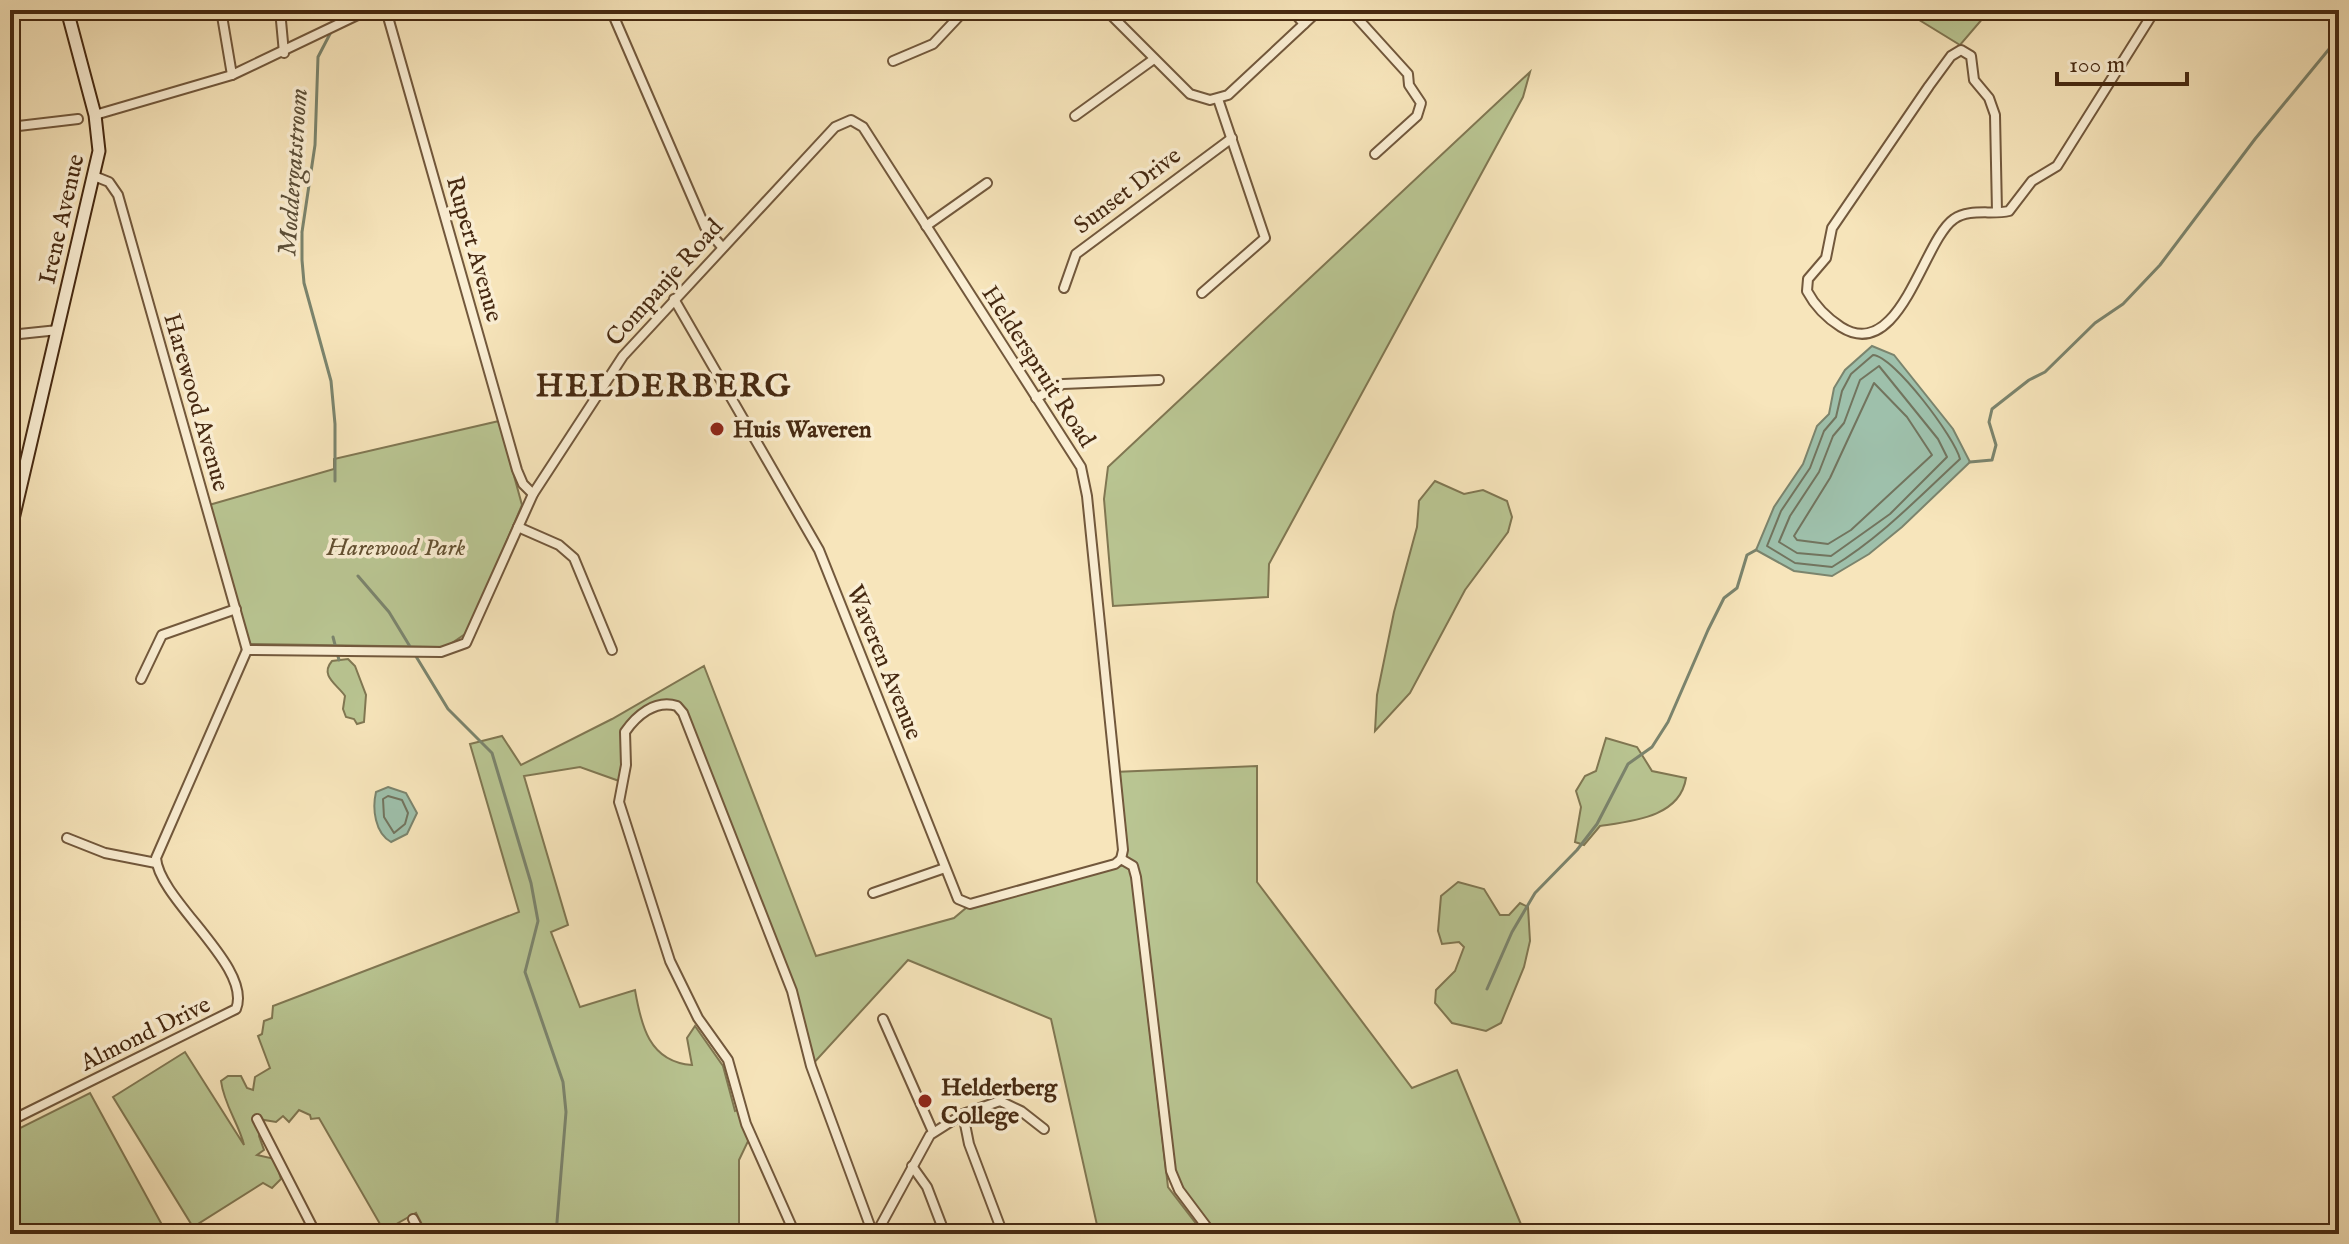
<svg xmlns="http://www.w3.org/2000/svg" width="2349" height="1244" font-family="'IM FELL English',serif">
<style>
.green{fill:#b9c592;stroke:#807752;stroke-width:2}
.water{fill:#9ec0ab;stroke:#7b846d;stroke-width:2}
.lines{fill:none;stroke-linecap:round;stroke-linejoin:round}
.shore{stroke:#72745e;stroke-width:2}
.stream{stroke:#7b846d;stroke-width:3}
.street-casing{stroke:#72583c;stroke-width:12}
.secondary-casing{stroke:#462911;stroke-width:15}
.street{stroke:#faeed3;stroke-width:8}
.secondary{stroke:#faeed3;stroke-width:11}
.poi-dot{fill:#8f2418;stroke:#faeed3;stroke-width:3}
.labels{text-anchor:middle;stroke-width:7;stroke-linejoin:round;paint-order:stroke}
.street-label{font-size:24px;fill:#462911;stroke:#faeed3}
.poi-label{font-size:24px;font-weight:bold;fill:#462911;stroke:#faeed3;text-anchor:start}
.park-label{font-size:24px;font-style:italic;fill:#635031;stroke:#faeed3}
.water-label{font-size:26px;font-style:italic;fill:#5c4f38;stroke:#faeed3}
.district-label{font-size:32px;font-weight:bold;letter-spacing:2px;fill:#462911;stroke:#faeed3}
</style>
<rect width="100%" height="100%" fill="#f7e5bb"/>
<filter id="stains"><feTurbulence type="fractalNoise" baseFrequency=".0025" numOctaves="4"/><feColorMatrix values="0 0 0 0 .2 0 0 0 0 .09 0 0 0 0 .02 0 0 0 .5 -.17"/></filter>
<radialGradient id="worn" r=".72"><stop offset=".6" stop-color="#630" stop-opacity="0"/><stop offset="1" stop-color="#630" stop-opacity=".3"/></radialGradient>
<!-- green -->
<g class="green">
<path d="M1903,10H1990L1960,45Z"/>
<path d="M1530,72L1523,97L1269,564L1268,597L1113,606L1104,499L1108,467Z"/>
<path d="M499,421L522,505L468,632L446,647L250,644L209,505L334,469V459Z"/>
<path d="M1435,481L1464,494L1483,490L1507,501L1512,517L1508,532L1465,590L1410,693L1375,731L1377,695L1394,612L1417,527L1419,501Z"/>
<path d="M348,659L355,666L366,695L364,722L357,724L354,719L346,717L343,709L345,696C338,685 319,676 332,661Z"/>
<path d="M704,666L816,956L954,918L966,908L1124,865L1131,869L1168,1187L1204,1234H1099L1051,1019L908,960L811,1066L792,991L679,708L653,707L625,732L622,782L580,767L524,776L568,925L551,932L580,1007L635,990C641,1025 649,1062 692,1065L687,1038L695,1026L723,1066L735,1111L741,1109L751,1135L739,1160V1234H427L416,1213L384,1231L319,1118L311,1119L310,1115L299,1110L289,1122L283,1116L276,1122L264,1120L259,1136L264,1150L257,1155L275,1159L281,1179L272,1188L263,1183L193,1227L113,1097L185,1052L244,1145C239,1124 224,1105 221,1081L228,1076H241L247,1088L253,1090L255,1077L270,1068L258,1036L262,1034L264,1021L272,1018L273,1006L519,912L470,744L502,736L521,765L612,719Z"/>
<path d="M1606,738L1637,747L1652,771L1686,778C1680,817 1633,821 1600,826L1584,845L1575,842L1581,807L1576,791L1585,776L1596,771Z"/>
<path d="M1257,766V882L1412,1088L1457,1070L1525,1234H1212L1175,1183L1134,869L1121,859L1114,772Z"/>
<path d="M1458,882L1484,889L1500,915H1509L1520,903L1528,907L1530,941L1524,967L1501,1023L1486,1031L1452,1023L1435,1003L1436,990L1455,971L1464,947L1459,942L1442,944L1438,931L1441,896Z"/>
<path d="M90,1093L167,1234H10V1133Z"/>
</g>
<!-- water -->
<g class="water">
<path d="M1872,346L1894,355L1953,429L1970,462L1902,527L1869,554L1832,576L1794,571L1756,550L1774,507L1803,464L1817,426L1829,414L1834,388L1845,370Z"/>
<path d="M388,787L406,793L417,813L407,834L391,842C375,833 372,809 376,792Z"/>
</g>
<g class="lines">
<!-- shore -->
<g class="shore">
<path d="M1873,355C1894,356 1955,438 1960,459C1918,498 1881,537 1832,567L1795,563L1767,546L1781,511L1810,468L1824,431L1836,417L1842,391L1851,374Z"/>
<path d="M1879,366L1938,439L1947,457L1890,514L1831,556L1797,553L1779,542L1790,516L1819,472L1833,436L1844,423L1860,380Z"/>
<path d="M1874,383L1907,417L1932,455L1851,530L1828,544L1797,540L1794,536L1830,478Z"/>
<path d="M388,796L402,800L408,813L405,824L394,833L384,817L383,799Z"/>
</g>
<!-- stream -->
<g class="stream">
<path d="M336,23L338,10"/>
<path d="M332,30L318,57L315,145L302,232V260L304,283L331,381L335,424V481"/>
<path d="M1970,462L1992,460L1996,445L1989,422L1992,409L2029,380L2045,372L2095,323L2123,304L2160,265L2255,139L2339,37"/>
<path d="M358,576L389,612L448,709L492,753L531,883L538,921L525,972L563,1082L566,1112L556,1234"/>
<path d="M333,637L339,660"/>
<path d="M1487,989L1512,932L1535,893L1577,850L1597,824L1628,764L1652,747L1668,722L1708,630L1724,598L1737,588L1747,555L1756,550"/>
</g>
<defs>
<g id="street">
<path d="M221,10L232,75"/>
<path d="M280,10L284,53"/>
<path d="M386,10L517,470L523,484L533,494"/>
<path d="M611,10L705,227L722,247"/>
<path d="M1106,10L1190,94L1210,100L1228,95L1319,10"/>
<path d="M1292,10L1304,24"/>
<path d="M1350,10L1408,74L1409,85L1421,103L1417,116L1375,154"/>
<path d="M893,61L933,44L965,10"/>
<path d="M95,115L232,75L368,10"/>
<path d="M1075,116L1154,59"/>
<path d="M10,127L78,119"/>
<path d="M94,176L109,182L118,195L247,650"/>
<path d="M1997,212L1995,115L1989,98L1974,80L1971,56L1961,50L1951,56L1929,86L1832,228L1826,258L1808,279L1807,291C1815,306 1827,318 1841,327C1900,364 1923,240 1954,219C1969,208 1992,215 2009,211L2032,181L2057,166L2155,10"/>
<path d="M926,226L987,183"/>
<path d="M1064,288L1076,254L1232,138"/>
<path d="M1202,293L1265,238L1218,99"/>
<path d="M674,299L819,550L958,899L970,904L1115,864L1121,859"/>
<path d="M10,335L58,330"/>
<path d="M1036,398L1063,384L1159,380"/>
<path d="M518,527L559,545L574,558L612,650"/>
<path d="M247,650L441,652L466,643L533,494L623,356L835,127L851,120L863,127L1081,467L1087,496L1123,850L1121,859"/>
<path d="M141,679L162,635L236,609"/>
<path d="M67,838L105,853L156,863"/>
<path d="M1121,859L1133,866L1136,877L1171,1171L1179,1190L1212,1234"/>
<path d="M873,893L945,868"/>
<path d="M883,1019L933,1132"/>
<path d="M963,1114L969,1144L1003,1234"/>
<path d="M257,1119L316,1234"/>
<path d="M10,1121L236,1009C253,967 159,900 156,858L247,650"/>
<path d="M912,1166L927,1187L945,1234"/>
<path d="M413,1219L421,1234"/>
<path d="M795,1234L746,1124L728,1060L698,1018L670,961L619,802L626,765L625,732C636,716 655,699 677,706L683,713L792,991L811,1066L873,1234"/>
<path d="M876,1234L930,1135L963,1114L1000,1101L1021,1111L1044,1129"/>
</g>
<path id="secondary" d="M10,532L99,151L95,115L67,10"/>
</defs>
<!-- street casing -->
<use href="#street" class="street-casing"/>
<!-- secondary casing -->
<use href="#secondary" class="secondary-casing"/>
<!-- street -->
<use href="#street" class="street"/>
<!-- secondary -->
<use href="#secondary" class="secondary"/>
</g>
<!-- markers -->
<g class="poi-dot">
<circle cx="717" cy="429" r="8"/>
<circle cx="925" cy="1101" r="8"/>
</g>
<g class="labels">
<!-- street labels -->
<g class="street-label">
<text transform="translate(1127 190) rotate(-37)" y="8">Sunset Drive</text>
<text transform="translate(61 219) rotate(-77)" y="8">Irene Avenue</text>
<text transform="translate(475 249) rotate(74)" y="8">Rupert Avenue</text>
<text transform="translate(664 282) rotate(-48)" y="8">Companje Road</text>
<text transform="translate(1039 366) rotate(57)" y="8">Helderspruit Road</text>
<text transform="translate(197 402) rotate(74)" y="8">Harewood Avenue</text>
<text transform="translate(885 662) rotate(68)" y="8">Waveren Avenue</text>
<text transform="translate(145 1033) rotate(-26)" y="8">Almond Drive</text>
</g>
<!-- poi labels -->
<g class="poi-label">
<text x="733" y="437">Huis Waveren</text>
<text x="941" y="1095">Helderberg<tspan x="941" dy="28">College</tspan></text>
</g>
<!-- park labels -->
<g class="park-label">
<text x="396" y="555">Harewood Park</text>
</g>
<!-- water labels -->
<g class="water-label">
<text transform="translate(292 172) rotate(-86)" y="9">Moddergatstroom</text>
</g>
<!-- district labels -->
<g class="district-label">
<text x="664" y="396">HELDERBERG</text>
</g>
</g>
<!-- margin -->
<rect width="2349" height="1244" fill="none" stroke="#f7e5bb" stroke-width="40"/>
<rect x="12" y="12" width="2325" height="1220" fill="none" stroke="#462911" stroke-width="4"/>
<rect x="20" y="20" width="2309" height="1204" fill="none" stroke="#462911" stroke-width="2"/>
<!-- scale -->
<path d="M2057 72v12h130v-12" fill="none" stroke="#462911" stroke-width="4"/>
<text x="2069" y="72" font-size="24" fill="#462911" stroke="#faeed3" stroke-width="6" paint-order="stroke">100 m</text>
<rect width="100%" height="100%" filter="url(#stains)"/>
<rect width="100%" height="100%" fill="url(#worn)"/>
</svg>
